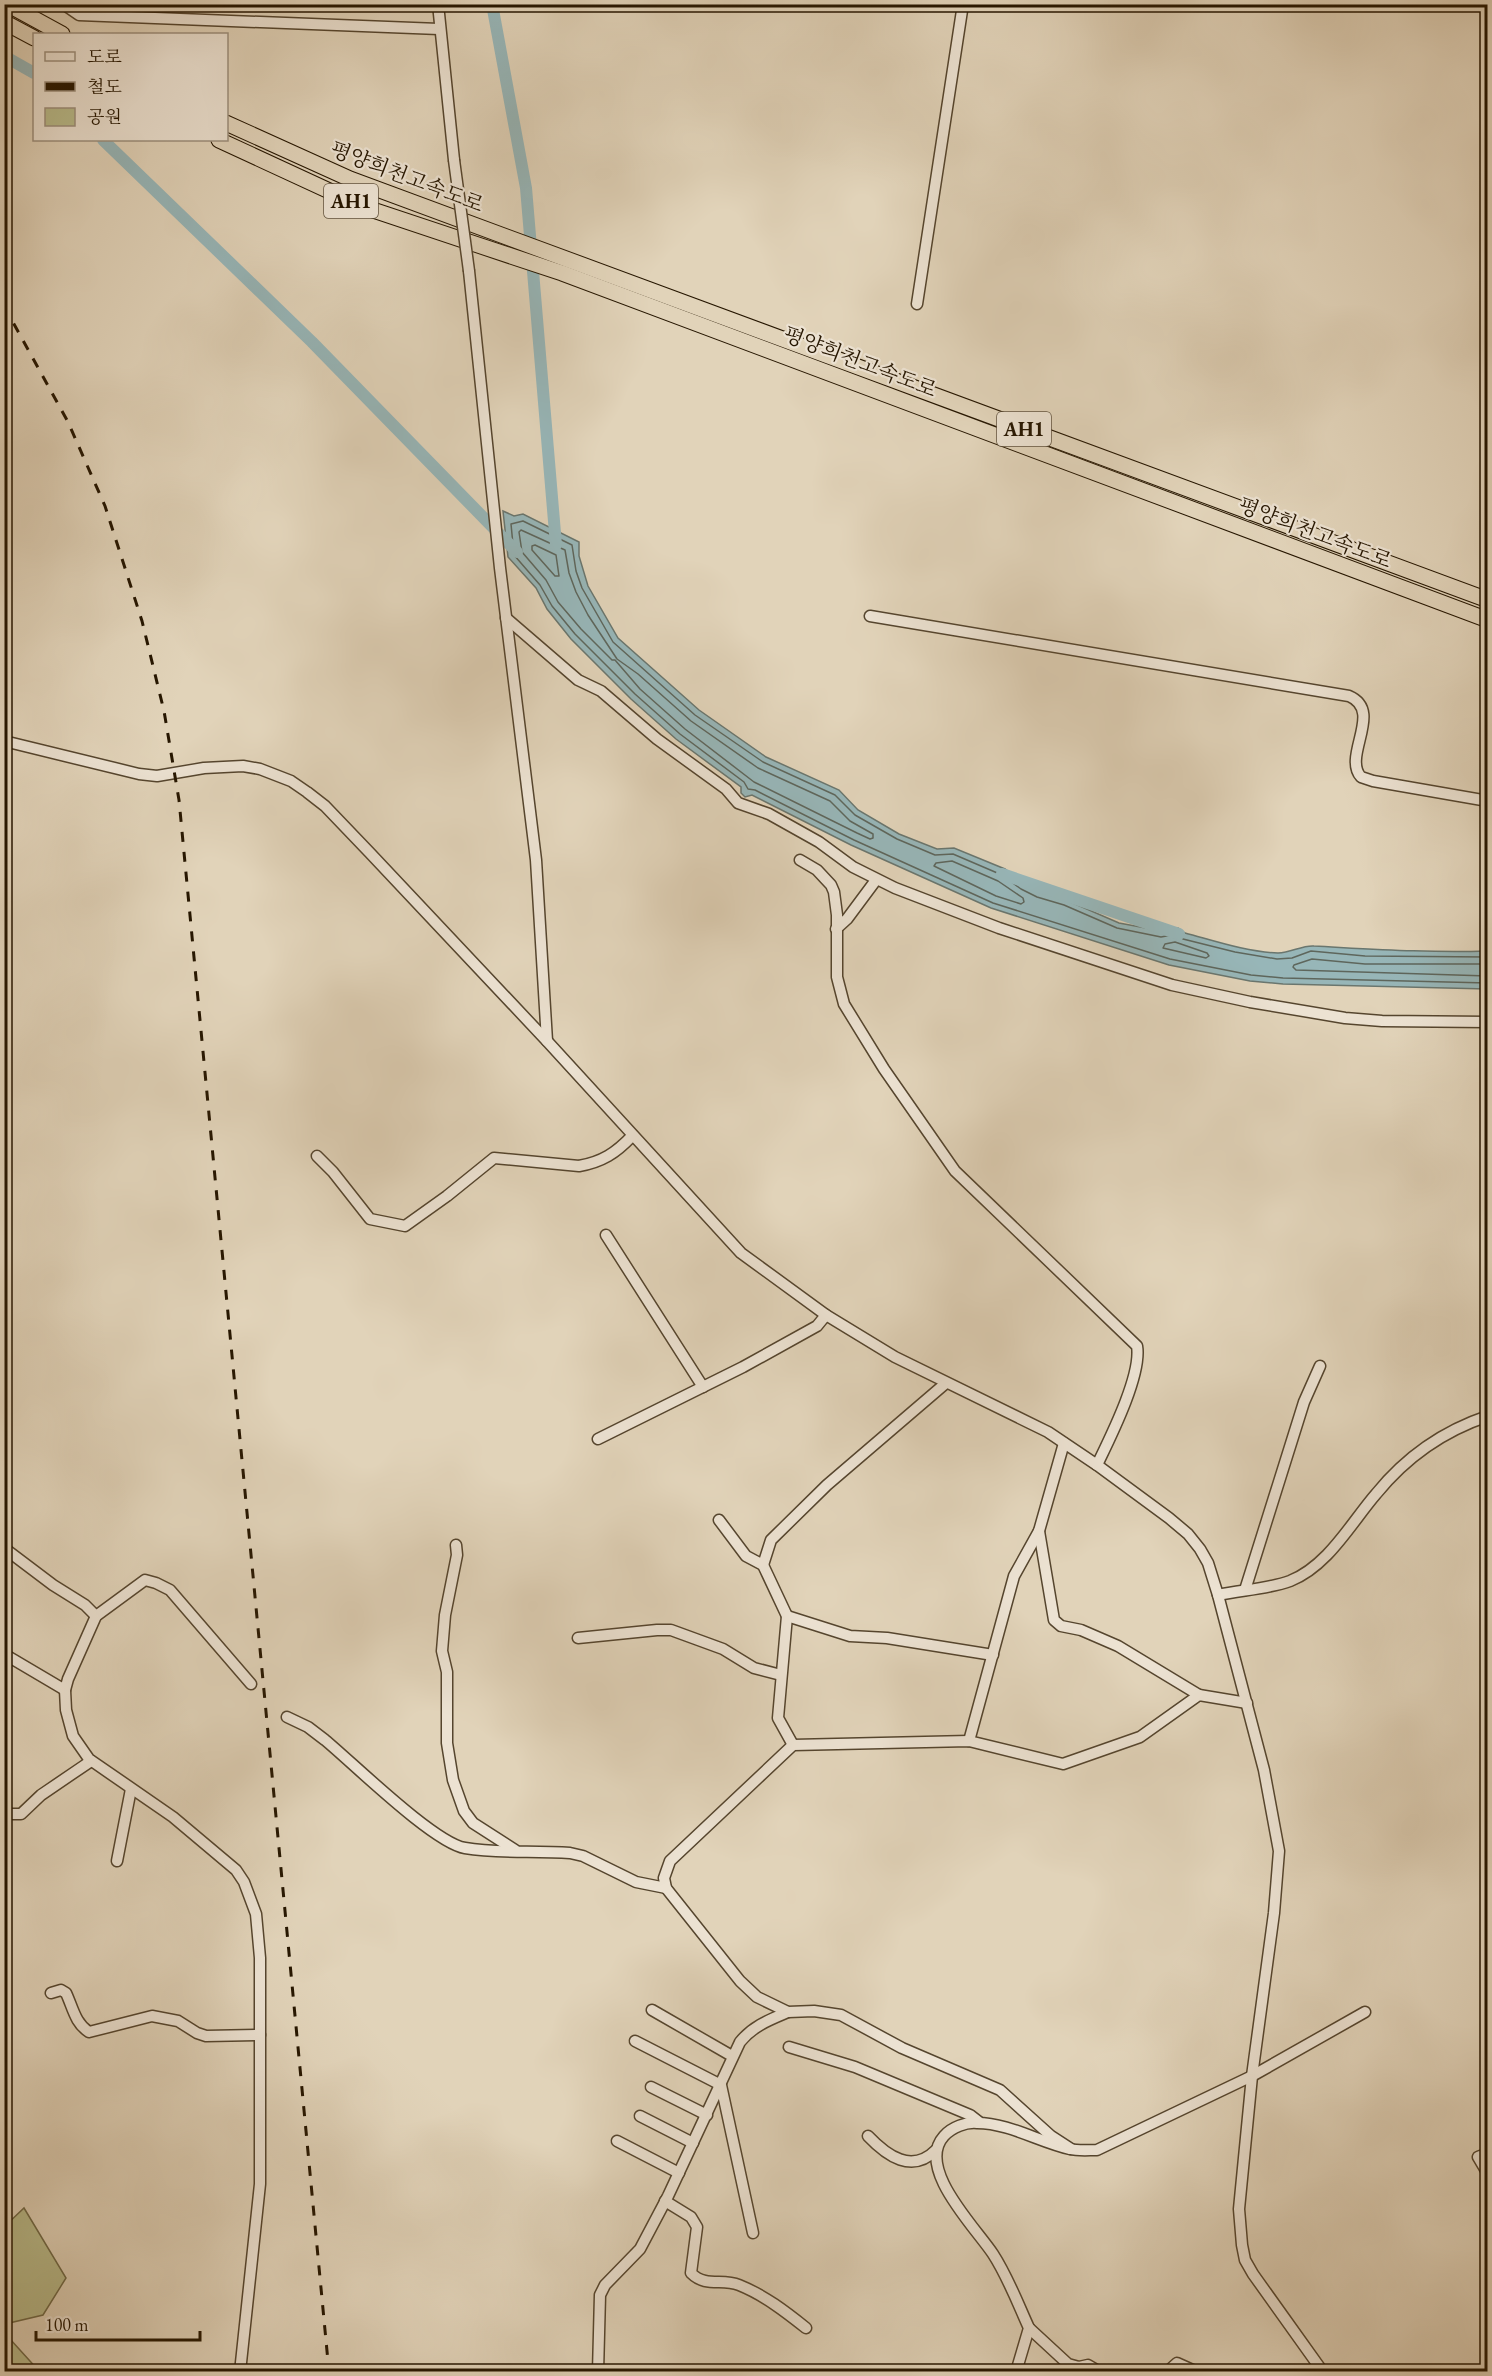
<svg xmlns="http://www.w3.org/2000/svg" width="1492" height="2376" font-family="'EB Garamond','Noto Serif KR',serif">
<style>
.green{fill:#b8bb8b;stroke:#6f6846;stroke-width:1.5}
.water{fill:#97b6b8;stroke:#6a766e;stroke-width:1.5}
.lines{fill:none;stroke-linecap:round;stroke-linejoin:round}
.shore{stroke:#5e665c;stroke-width:1.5}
.canal{stroke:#97b6b8;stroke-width:12}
.minor-casing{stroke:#55452e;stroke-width:13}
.highway-casing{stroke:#261600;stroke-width:17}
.minor{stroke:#ece2d2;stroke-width:10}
.highway{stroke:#e1d3b9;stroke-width:15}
.rail{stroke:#261600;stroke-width:3;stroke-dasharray:10 10;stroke-linecap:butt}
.minor-bridge-casing{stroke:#55452e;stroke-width:13;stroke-linecap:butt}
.minor-bridge{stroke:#ece2d2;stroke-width:10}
.labels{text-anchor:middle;stroke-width:4.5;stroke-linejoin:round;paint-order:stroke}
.shield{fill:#ece2d2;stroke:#61533f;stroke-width:1.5}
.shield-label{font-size:20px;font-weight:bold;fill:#261600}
.street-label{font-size:21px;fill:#261600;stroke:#ece2d2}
</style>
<rect width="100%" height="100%" fill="#e1d3b9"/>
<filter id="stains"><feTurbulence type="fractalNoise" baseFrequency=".00333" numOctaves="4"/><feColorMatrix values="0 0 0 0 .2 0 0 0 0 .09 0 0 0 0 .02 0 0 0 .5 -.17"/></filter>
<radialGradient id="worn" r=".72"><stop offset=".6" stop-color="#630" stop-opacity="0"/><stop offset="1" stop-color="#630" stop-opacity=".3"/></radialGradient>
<!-- green -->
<g class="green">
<path d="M24,2208L66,2278L43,2315L5,2324V2226Z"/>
<path d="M5,2339H10L39,2371H5Z"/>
</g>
<!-- water -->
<path class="water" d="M503,511L514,516L523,514L579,542V556L588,586L618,638L699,710L766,757L839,790L858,810L899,834L937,849L954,848L1005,869L1024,884L1039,891L1066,900L1119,923L1162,931L1178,928L1185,933C1215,941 1247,952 1278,953C1291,953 1302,945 1314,946C1372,949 1429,953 1487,951V989L1283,984L1250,981L1169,965L991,908L851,845L752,795L745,797L741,793V787L676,739L631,699L571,639L547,609L536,588L508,557Z"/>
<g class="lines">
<!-- shore -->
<g class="shore">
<path d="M521,530L565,550L569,573L576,592L588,615L617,659L638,674L691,721L758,768L830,801L850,821L873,834V838L870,839L857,833L754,782L685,729L640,689L615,660H612L581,629L558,602L546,580L522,552L519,532Z"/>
<path d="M532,546L535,545L556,555L559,576H555L532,550Z"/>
<path d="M952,861L998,881L1023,898L1024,902L1021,904L996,896L934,866L936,863Z"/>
<path d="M1175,942L1207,953L1209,956L1206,958L1163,948L1165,944Z"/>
<path d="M1488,957L1365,956L1311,951L1292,958L1277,959L1235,952L1183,939L1177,934L1161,937L1117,928L1064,905L1037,897L1021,889L1002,875L953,854L935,855L897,839L855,815L835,795L763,762L695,715L613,642L582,588L576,571L572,545L523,521L511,524L514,555L540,585L552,606L575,634L635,694L680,734L744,782L748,789L755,790L854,840L993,903L1170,959L1251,975L1283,978L1488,983"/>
<path d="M1488,964H1365L1312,959L1294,965L1293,967L1296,970L1488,976"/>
</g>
<!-- canal -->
<g class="canal">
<path d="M492,4L526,188L556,545"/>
<path d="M4,56L34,73"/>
<path d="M103,140L312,342L517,552"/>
<path d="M1002,874L1179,934"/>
</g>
<defs>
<g id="minor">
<path d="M63,4L79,15L439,29"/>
<path d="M438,4L454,160"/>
<path d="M469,271L500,568L536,860L547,1041"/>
<path d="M917,304L963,4"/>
<path d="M870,616L1349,696C1384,711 1342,756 1361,777L1373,781L1488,801"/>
<path d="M506,618L578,680L601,691L657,739L726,789L738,803L769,814L819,842L853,867L895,888L999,928L1172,985L1250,1002L1345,1018L1382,1021L1488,1022"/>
<path d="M4,741L139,774L157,776L204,768L243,766L260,769L291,781L307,792L325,806L370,853L547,1041L741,1253L826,1315L895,1357L1048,1432L1097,1465L1169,1518L1188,1534L1200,1549L1208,1563L1218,1595L1264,1770L1279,1851L1274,1913L1252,2076L1239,2209L1242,2245L1245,2260L1253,2274L1323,2372"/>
<path d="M800,860L817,870L831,885L834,892L837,915V977L844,1004L884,1069L955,1171L1137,1346C1142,1375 1110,1438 1097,1465"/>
<path d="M836,929L847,919L876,880"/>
<path d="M317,1156L333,1172L370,1219L405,1226L447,1196L494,1158L579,1166C602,1162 616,1153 632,1136"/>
<path d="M606,1235L703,1387"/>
<path d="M598,1439L743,1367L817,1326L826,1315"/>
<path d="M719,1520L746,1556L763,1565L787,1616L778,1718L793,1745"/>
<path d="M1039,1531L1054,1620L1061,1626L1081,1630L1118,1646L1199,1695"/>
<path d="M456,1545L457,1555L445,1615L442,1651L447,1672V1743L453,1780L464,1811L473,1823L515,1850"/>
<path d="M4,1548L53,1585L85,1605L96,1616"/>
<path d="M763,1565L771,1540L827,1485L946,1383"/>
<path d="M1245,1590L1304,1402L1320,1366"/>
<path d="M1218,1595C1241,1590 1268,1589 1290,1581C1328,1566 1351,1523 1376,1494C1406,1457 1443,1431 1488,1416"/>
<path d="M787,1616L850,1636L887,1638L993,1655"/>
<path d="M578,1638L657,1630H671L723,1649L754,1668L781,1675"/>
<path d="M4,1654L65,1690"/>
<path d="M287,1717L308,1727L325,1740C353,1763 434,1843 465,1848C499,1854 536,1850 570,1853L583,1856L636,1882L666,1888"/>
<path d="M969,1741L1014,1576L1039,1531L1064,1443"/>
<path d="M4,1814H21L41,1795L91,1761"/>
<path d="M117,1861L131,1789"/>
<path d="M51,1993L61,1990L66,1993C73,2008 75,2023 89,2032L152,2016L178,2021L197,2033L206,2036L260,2035"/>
<path d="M652,2010L732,2056"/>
<path d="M635,2041L721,2085L753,2233"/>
<path d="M789,2047L855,2067L970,2115L979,2122"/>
<path d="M651,2087L707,2115"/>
<path d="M640,2116L693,2143"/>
<path d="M868,2136C887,2156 912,2174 936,2150"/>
<path d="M617,2141L679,2173"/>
<path d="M1071,2149L1051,2136L1000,2090L902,2048L841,2015L814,2011L788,2012L757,1997L740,1981L666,1888L664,1878L670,1861L793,1745L969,1741L1063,1764L1140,1737L1199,1695L1247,1703"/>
<path d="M1488,2153L1478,2157L1488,2174"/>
<path d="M665,2201L691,2217L697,2227L691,2273C706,2288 722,2278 739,2285C764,2295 786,2312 806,2328"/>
<path d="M1029,2328L1068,2364L1079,2367L1088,2365L1100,2372"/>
<path d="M240,2372L260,2184V1958L256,1914L244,1882L236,1870L173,1817L89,1759L73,1736L66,1710L65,1690L68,1679L96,1616L145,1580L156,1583L170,1590L251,1684"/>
<path d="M598,2372L600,2295L605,2285L640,2249L668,2196L740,2042C753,2026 769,2020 788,2012"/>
<path d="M1016,2372L1029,2328C1018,2304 1008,2277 993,2254C976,2228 915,2168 944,2136C952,2127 966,2122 977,2123C1009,2123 1039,2142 1070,2149C1078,2151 1088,2150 1097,2150L1252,2076L1365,2012"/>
<path d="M1167,2372L1177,2363L1197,2372"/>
</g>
<g id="highway">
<path d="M7,4L62,34"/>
<path d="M4,22L34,38"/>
<path d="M226,123L350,179L1488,600"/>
<path d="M219,140L364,207L562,273L1488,620"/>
</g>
</defs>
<!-- minor casing -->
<use href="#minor" class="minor-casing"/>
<!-- highway casing -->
<use href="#highway" class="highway-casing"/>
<!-- minor -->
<use href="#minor" class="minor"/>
<!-- highway -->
<use href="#highway" class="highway"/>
<!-- rail -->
<path class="rail" d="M4,306L68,422L105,506L142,621L164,711L179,800L329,2372"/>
<defs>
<path id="minor-bridge" d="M454,160L469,271"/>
</defs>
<!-- minor-bridge casing -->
<use href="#minor-bridge" class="minor-bridge-casing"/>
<!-- minor-bridge -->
<use href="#minor-bridge" class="minor-bridge"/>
</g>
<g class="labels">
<!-- shield labels -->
<g class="shield">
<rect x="324" y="184" width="54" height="34" rx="4.5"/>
<rect x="997" y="412" width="54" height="34" rx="4.5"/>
</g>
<g class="shield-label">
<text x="351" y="208">AH1</text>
<text x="1024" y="436">AH1</text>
</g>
<!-- street labels -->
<g class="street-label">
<text transform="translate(407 177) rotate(21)" y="7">평양희천고속도로</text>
<text transform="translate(860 362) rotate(21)" y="7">평양희천고속도로</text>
<text transform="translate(1315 533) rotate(21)" y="7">평양희천고속도로</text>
</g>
</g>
<!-- margin -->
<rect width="1492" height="2376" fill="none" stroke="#e1d3b9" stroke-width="24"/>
<rect x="6" y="6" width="1480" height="2364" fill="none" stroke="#261600" stroke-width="3"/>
<rect x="12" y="12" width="1468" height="2352" fill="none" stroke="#261600" stroke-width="1.5"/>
<!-- legend -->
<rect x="33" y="33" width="195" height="108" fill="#ece2d2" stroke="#9d907e" stroke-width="1.5"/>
<rect x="45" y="52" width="30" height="9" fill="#ece2d2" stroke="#9d907e" stroke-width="1.5"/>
<text x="87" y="63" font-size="18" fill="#261600">도로</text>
<rect x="45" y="82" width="30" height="9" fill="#261600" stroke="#9d907e" stroke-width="1.5"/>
<text x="87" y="93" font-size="18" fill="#261600">철도</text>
<rect x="45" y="108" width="30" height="18" fill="#b8bb8b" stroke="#9d907e" stroke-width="1.5"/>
<text x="87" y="123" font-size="18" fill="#261600">공원</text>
<!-- scale -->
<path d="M36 2331v9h164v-9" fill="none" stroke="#261600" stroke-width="3"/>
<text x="45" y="2331" font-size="18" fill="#261600" stroke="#ece2d2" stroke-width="4.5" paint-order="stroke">100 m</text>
<rect width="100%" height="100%" filter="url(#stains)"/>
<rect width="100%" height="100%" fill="url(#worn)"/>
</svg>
